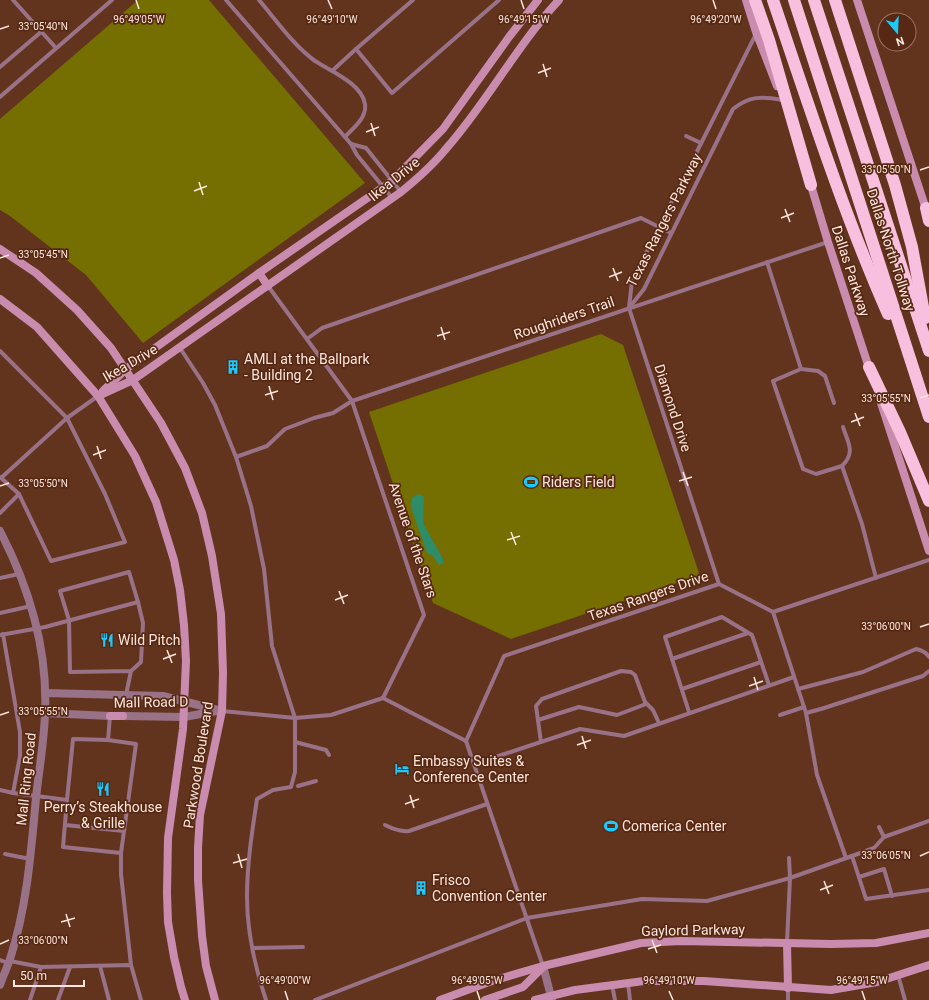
<svg xmlns="http://www.w3.org/2000/svg" width="929" height="1000" font-family="Roboto,sans-serif">
<style>
.green{fill:#756e00}
.water{fill:#2e8c69}
.lines{fill:none;stroke-linecap:round;stroke-linejoin:round}
.lane{stroke:#9a7288;stroke-width:4}
.street{stroke:#9a7288;stroke-width:8}
.secondary{stroke:#c98cae;stroke-width:8}
.highway{stroke:#f9bfdf;stroke-width:12}
.ticks{fill:none;stroke:#fde5db;stroke-width:1.5}
.labels{text-anchor:middle;stroke-width:3.5;stroke-linejoin:round;paint-order:stroke}
.street-label{font-size:14px;fill:#fde5db;stroke:#572914}
.poi-label{font-size:14px;fill:#fde5db;stroke:#572914;text-anchor:start}
.ticks-label{font-size:10px;text-anchor:middle;fill:#fde5db;stroke:#572914;stroke-width:3.5;stroke-linejoin:round;paint-order:stroke}
</style>
<rect width="100%" height="100%" fill="#62341e"/>
<!-- green -->
<g class="green">
<path d="M138,0H209L365,183L143,343L86,275L10,216L0,210V119Z"/>
<path d="M601,334L623,345L699,573L697,576L511,639L433,603L369,412Z"/>
</g>
<!-- water -->
<path class="water" d="M418,494L424,496L423,523L443,559V563L439,565L433,556L427,553L411,507L412,498Z"/>
<g class="lines">
<!-- lane -->
<g class="lane">
<path d="M13,0L56,48"/>
<path d="M226,0L351,144L357,155L393,199"/>
<path d="M259,0C276,20 294,46 315,61C331,71 362,84 365,104C367,118 353,128 345,137"/>
<path d="M356,49L392,93L499,0"/>
<path d="M0,67L41,32"/>
<path d="M332,71L356,49L413,0"/>
<path d="M0,97L112,0"/>
<path d="M686,136L701,143"/>
<path d="M351,144L366,148L401,192"/>
<path d="M767,262L801,369L773,381L803,469L816,474L842,466L862,524L876,578"/>
<path d="M268,286L352,401L424,615L383,698"/>
<path d="M629,308L644,289L733,109C749,96 762,96 782,100"/>
<path d="M307,339L322,328L641,218L671,233"/>
<path d="M180,348L203,383L215,405L236,457L251,506L264,569L272,646L295,718V772L291,787L273,790L257,799C252,832 247,864 247,897C247,932 255,967 266,1000"/>
<path d="M0,351L67,418L105,494L125,542L51,561L19,494"/>
<path d="M801,369L818,371L825,376L834,403"/>
<path d="M236,457L267,446L285,429L314,418L333,413L352,401L828,242"/>
<path d="M842,466C856,452 848,443 843,427"/>
<path d="M0,477L19,494L0,513"/>
<path d="M1,478L67,418L98,396"/>
<path d="M0,578L19,574"/>
<path d="M719,584L629,308L632,281L756,34"/>
<path d="M773,612L806,713L817,775L846,858"/>
<path d="M0,613L31,606"/>
<path d="M3,634L20,732V756L13,793"/>
<path d="M0,635L45,627L138,602"/>
<path d="M672,659L748,633"/>
<path d="M682,689L761,662"/>
<path d="M798,689L863,672L916,649C921,650 926,652 929,657"/>
<path d="M126,695L131,671L141,662L143,623L138,602L129,572L60,591L69,620L70,672L131,671"/>
<path d="M383,698L466,741L543,966"/>
<path d="M222,711L295,718L331,715L383,698"/>
<path d="M689,712L665,637L722,617L752,635L769,685"/>
<path d="M806,713L821,709L923,676L929,671"/>
<path d="M780,715L804,707"/>
<path d="M538,720L579,707L617,715L646,704"/>
<path d="M108,740L110,716"/>
<path d="M466,741L504,656L719,584L773,612L929,560"/>
<path d="M295,742L326,750L329,755"/>
<path d="M541,742L536,706L542,699L621,671L631,672L635,675L645,702L653,710L659,723"/>
<path d="M474,764L580,729L624,736L794,677"/>
<path d="M298,786L316,781"/>
<path d="M0,790L13,793L67,800L73,739L108,740L136,744L121,853L63,847L67,800"/>
<path d="M929,821L884,837L874,848L852,856L866,899L929,890"/>
<path d="M65,825L124,831"/>
<path d="M385,825C393,829 400,832 409,831L487,804"/>
<path d="M879,827L884,837"/>
<path d="M121,853V874L131,965"/>
<path d="M5,854L30,859"/>
<path d="M859,877L884,869L892,896"/>
<path d="M787,943L790,878L789,858"/>
<path d="M253,948L303,947"/>
<path d="M0,960L8,963"/>
<path d="M10,961L41,967L131,965L141,1000"/>
<path d="M100,966L109,1000"/>
<path d="M898,975L905,1000"/>
<path d="M628,983L630,1000"/>
<path d="M612,985L615,1000"/>
<path d="M788,988V1000"/>
<path d="M30,1000L41,967"/>
<path d="M58,1000L70,967"/>
<path d="M315,1000L527,918L642,899L707,901L790,878L852,856"/>
</g>
<!-- street -->
<g class="street">
<path d="M0,531C29,587 48,650 45,714C44,742 39,770 36,798C31,852 27,907 10,959C7,968 3,976 0,985"/>
<path d="M45,693L163,696L222,711"/>
<path d="M45,713L110,716"/>
<path d="M123,716L184,717L217,711"/>
<path d="M543,966L552,1000"/>
</g>
<!-- secondary -->
<g class="secondary">
<path d="M746,0L756,32L777,86"/>
<path d="M857,0L927,212"/>
<path d="M810,182L828,242L870,371"/>
<path d="M0,249L36,273L77,310L111,348L161,423L185,468L202,513L212,556L221,614L223,673L222,711L200,815L198,848V880L202,936L206,966L215,1000"/>
<path d="M259,273L268,286"/>
<path d="M0,299L37,327L98,396L135,456L156,502L174,560L180,590L184,625L186,661L183,729L168,838L167,893L168,922L174,957L181,987L185,1000"/>
<path d="M103,391L126,369L259,273L392,181L443,129L509,37L538,0"/>
<path d="M98,396L133,380L401,192C417,179 432,166 445,150C487,103 516,46 559,0"/>
<path d="M881,403L929,551"/>
<path d="M110,716H123"/>
<path d="M787,943L788,988"/>
<path d="M440,1000L492,981L543,966L641,943L681,941L831,944L876,943L929,933"/>
<path d="M485,1000L523,987L543,967"/>
<path d="M535,1000L575,990L644,981H704L831,990L877,982L929,965"/>
</g>
<!-- highway -->
<g class="highway">
<path d="M755,0L769,40L811,185"/>
<path d="M773,0C809,106 843,212 888,314"/>
<path d="M794,0L929,417"/>
<path d="M814,0L929,351"/>
<path d="M835,0L895,185L912,247L925,318"/>
<path d="M926,208L929,221"/>
<path d="M869,367L900,432L929,501"/>
</g>
</g>
<!-- ticks -->
<path class="ticks" d="M136,0L139,9M328,0L332,9M521,0L524,9M713,0L716,9M0,29L9,26M543,64L547,77M538,73L551,68M371,123L375,136M366,132L379,127M920,170L929,167M199,182L203,195M194,191L207,186M785,209L790,222M781,218L794,213M0,258L9,255M613,268L618,281M609,277L622,272M441,327L445,340M437,336L450,332M269,386L273,400M265,395L278,391M920,398L929,395M855,413L860,426M851,422L864,417M97,446L101,459M93,455L106,450M683,472L688,486M679,481L692,477M0,486L9,483M511,532L516,545M507,540L520,536M339,591L344,604M335,600L348,595M920,627L929,624M167,650L172,663M163,659L176,654M754,677L758,690M749,686L763,681M0,715L9,712M582,736L586,749M577,745L591,740M410,795L414,808M405,804L419,799M238,854L242,868M920,856L929,852M233,863L247,859M824,881L829,894M820,890L833,885M66,914L70,927M61,922L75,918M652,940L657,953M0,944L9,940M648,949L661,945M285,991L288,1000M477,991L480,1000M669,991L673,1000M862,991L865,1000"/>
<!-- icons -->
<defs>
<symbol id="building-bare" viewBox="-9 -9 18 18"><path d="M-4-6H4V6H1V3H-1V6H-4ZM-2.5-4.3h1.7v1.8h-1.7ZM.8-4.3h1.7v1.8H.8ZM-2.5-1h1.7V.8h-1.7ZM.8-1h1.7V.8H.8Z" fill="#1acafc" stroke="#572914" stroke-width="2.5" paint-order="stroke"/></symbol>
<symbol id="stadium-bare" viewBox="-9 -9 18 18"><path d="M0-5a6.5 5 0 1 0 0 10a6.5 5 0 1 0 0-10ZM-3.5-1.8h7v3.6h-7Z" fill="#1acafc" stroke="#572914" stroke-width="2.5" paint-order="stroke"/></symbol>
<symbol id="restaurant-bare" viewBox="-9 -9 18 18"><path d="M-5-6h1v4h1v-4h1v4h1v-4h1v5L-1.5 .5V6h-2V.5L-5-1ZM5-6V6H3V1.5H1.5Q1.5-4 5-6Z" fill="#1acafc" stroke="#572914" stroke-width="2.5" paint-order="stroke"/></symbol>
<symbol id="hotel-bare" viewBox="-9 -9 18 18"><path d="M-6-4.5h1.5V1H6V5H4.5V3h-9V5H-6ZM-4 0a1.8 1.8 0 1 1 3.6 0ZM.5 0V-2.5h3Q6-2.5 6 0Z" fill="#1acafc" stroke="#572914" stroke-width="2.5" paint-order="stroke"/></symbol>
</defs>
<g fill-rule="evenodd">
<use href="#building-bare" x="223" y="357" width="20" height="20"/>
<use href="#stadium-bare" x="521" y="472" width="20" height="20"/>
<use href="#restaurant-bare" x="97" y="630" width="20" height="20"/>
<use href="#hotel-bare" x="392" y="759" width="20" height="20"/>
<use href="#restaurant-bare" x="93" y="779" width="20" height="20"/>
<use href="#stadium-bare" x="601" y="816" width="20" height="20"/>
<use href="#building-bare" x="411" y="878" width="20" height="20"/>
</g>
<g class="labels">
<!-- street labels -->
<g class="street-label">
<text transform="translate(394 179) rotate(-39)" y="5">Ikea Drive</text>
<text transform="translate(664 220) rotate(-63)" y="5">Texas Rangers Parkway</text>
<text transform="translate(891 250) rotate(72)" y="5">Dallas North Tollway</text>
<text transform="translate(851 271) rotate(72)" y="5">Dallas Parkway</text>
<text transform="translate(564 318) rotate(-19)" y="5">Roughriders Trail</text>
<text transform="translate(130 363) rotate(-30)" y="5">Ikea Drive</text>
<text transform="translate(673 408) rotate(72)" y="5">Diamond Drive</text>
<text transform="translate(413 540) rotate(71)" y="5">Avenue of the Stars</text>
<text transform="translate(648 596) rotate(-19)" y="5">Texas Rangers Drive</text>
<text transform="translate(151 702) rotate(-1)" y="5">Mall Road D</text>
<text transform="translate(198 765) rotate(-81)" y="5">Parkwood Boulevard</text>
<text transform="translate(26 779) rotate(-84)" y="5">Mall Ring Road</text>
<text transform="translate(693 930) rotate(-1)" y="5">Gaylord Parkway</text>
</g>
<!-- poi labels -->
<g class="poi-label">
<text x="244" y="364">AMLI at the Ballpark<tspan x="244" dy="16">- Building 2</tspan></text>
<text x="542" y="487">Riders Field</text>
<text x="118" y="645">Wild Pitch</text>
<text x="413" y="766">Embassy Suites &amp;<tspan x="413" dy="16">Conference Center</tspan></text>
<text x="103" y="812" text-anchor="middle">Perry’s Steakhouse<tspan x="103" dy="16">&amp; Grille</tspan></text>
<text x="622" y="831">Comerica Center</text>
<text x="432" y="885">Frisco<tspan x="432" dy="16">Convention Center</tspan></text>
</g>
</g>
<g class="ticks-label">
<text x="139" y="23">96°49'05"W</text>
<text x="332" y="23">96°49'10"W</text>
<text x="524" y="23">96°49'15"W</text>
<text x="716" y="23">96°49'20"W</text>
<text x="43" y="30">33°05'40"N</text>
<text x="886" y="173">33°05'50"N</text>
<text x="43" y="258">33°05'45"N</text>
<text x="886" y="402">33°05'55"N</text>
<text x="43" y="487">33°05'50"N</text>
<text x="886" y="630">33°06'00"N</text>
<text x="43" y="715">33°05'55"N</text>
<text x="886" y="859">33°06'05"N</text>
<text x="43" y="944">33°06'00"N</text>
<text x="285" y="984">96°49'00"W</text>
<text x="477" y="984">96°49'05"W</text>
<text x="669" y="984">96°49'10"W</text>
<text x="862" y="984">96°49'15"W</text>
</g>
<!-- north arrow -->
<g transform="translate(897 32) rotate(161)"><circle r="19" fill="#572914" stroke="#997464"/>
<path d="M0-3L7 15L0 10L-7 15Z" fill="#1acafc"/>
<text y="-6" font-size="11" font-weight="bold" text-anchor="middle" fill="#fde5db">N</text>
</g>
<!-- scale -->
<path d="M14 980v6h70v-6" fill="none" stroke="#fde5db" stroke-width="2"/>
<text x="20" y="980" font-size="12" fill="#fde5db" stroke="#572914" stroke-width="3" paint-order="stroke">50 m</text>
</svg>
